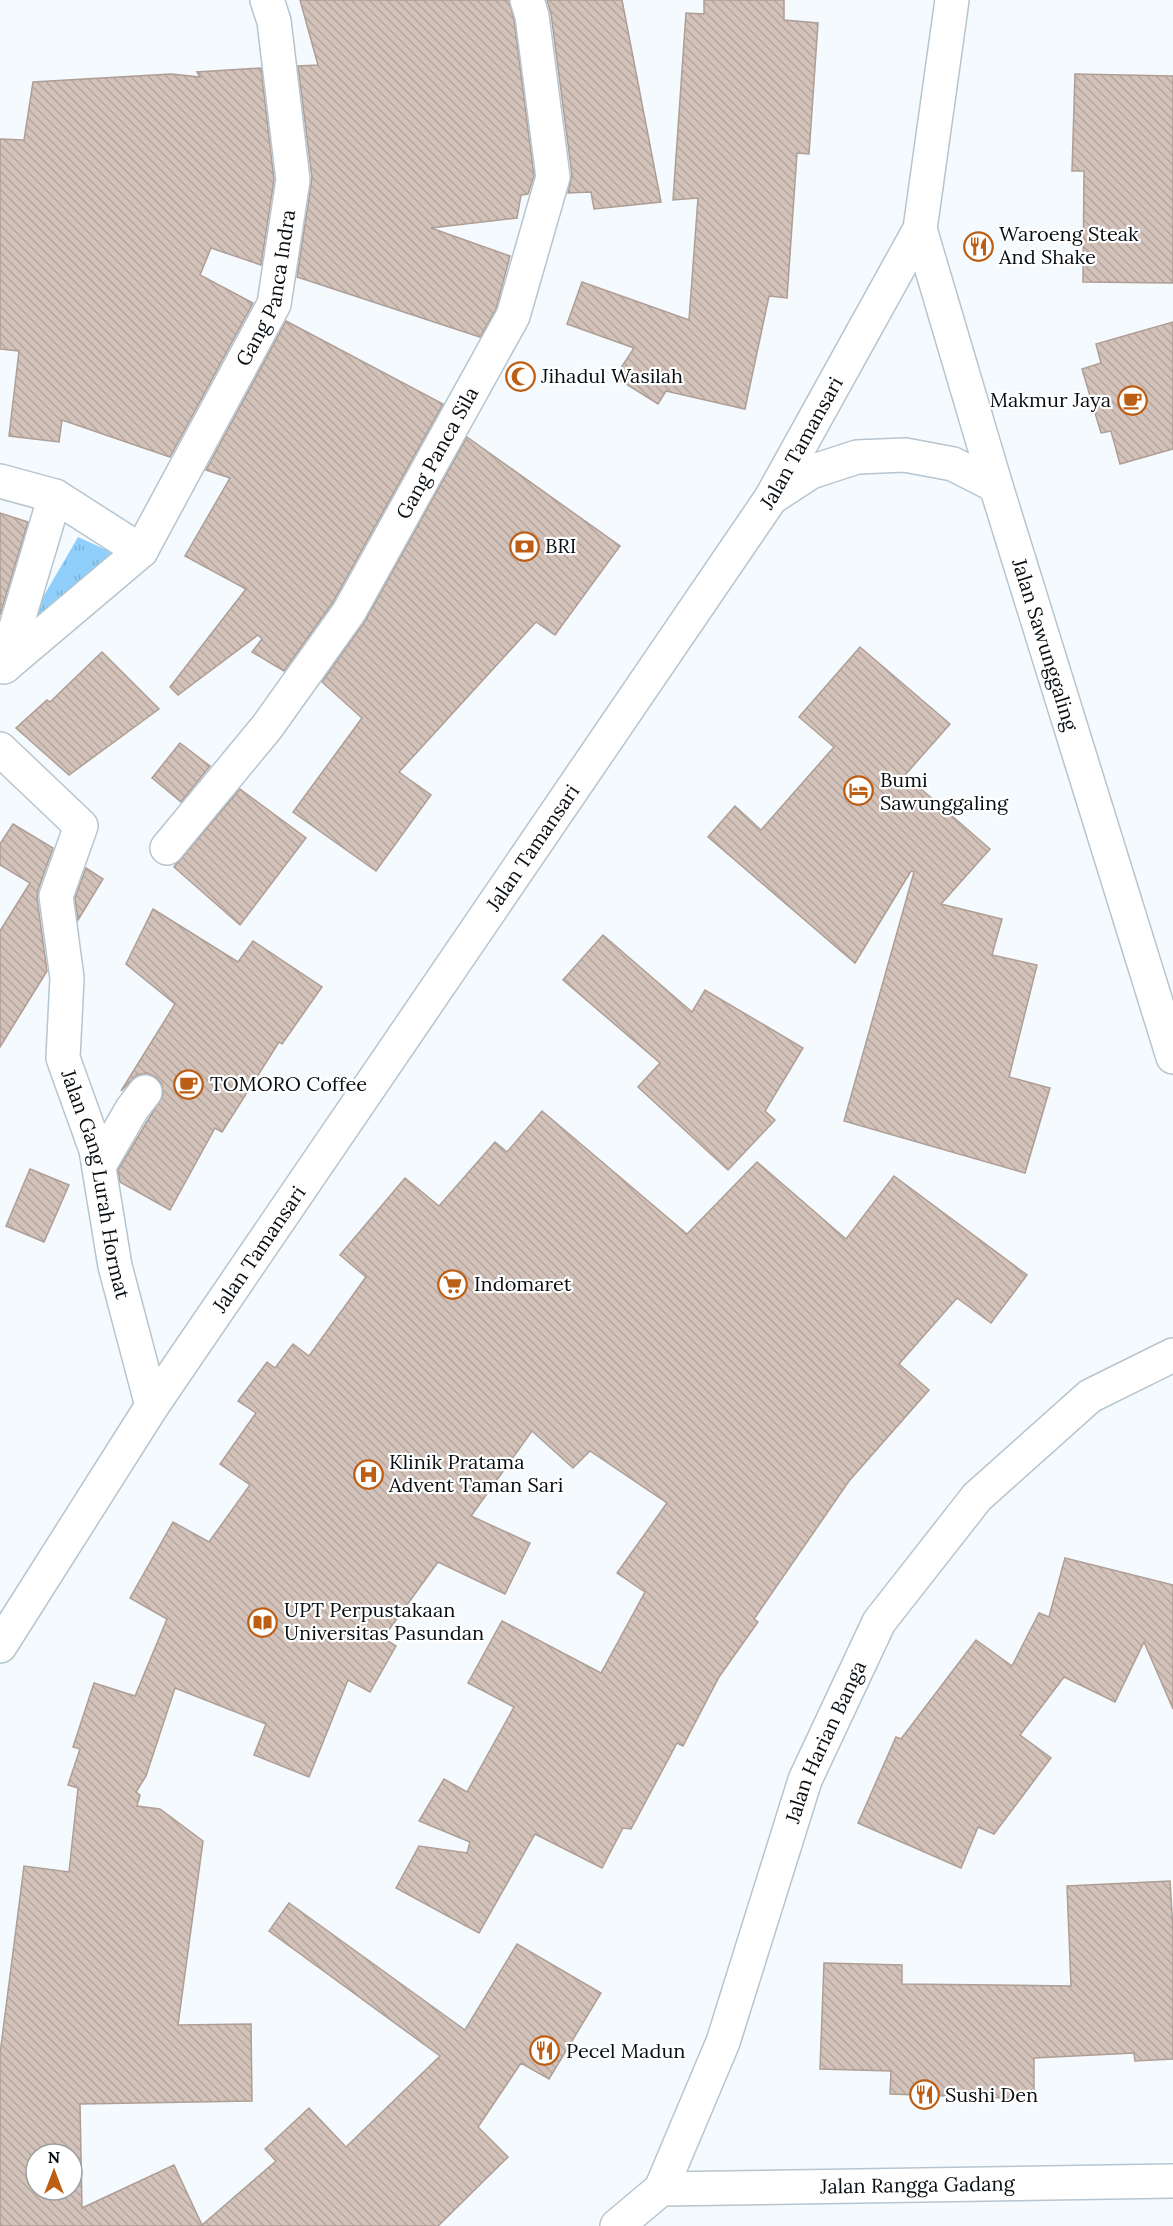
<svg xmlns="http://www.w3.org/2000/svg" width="1173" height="2226" font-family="Lora,serif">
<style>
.grass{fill:url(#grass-tufts)}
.building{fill:url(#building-back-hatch);stroke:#ae9e96;stroke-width:1.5;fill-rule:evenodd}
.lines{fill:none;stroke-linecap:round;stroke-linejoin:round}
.minor-casing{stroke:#b6c5cf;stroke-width:36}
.tertiary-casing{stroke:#b6c5cf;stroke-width:36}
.secondary-casing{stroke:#b6c5cf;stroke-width:36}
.minor{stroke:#fff;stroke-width:33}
.tertiary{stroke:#fff;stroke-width:33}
.secondary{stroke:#fff;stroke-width:33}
.labels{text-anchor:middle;stroke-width:4.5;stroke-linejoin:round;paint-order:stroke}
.poi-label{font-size:20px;fill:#080d11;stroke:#fff;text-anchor:start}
.street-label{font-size:20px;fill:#080d11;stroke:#fff}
</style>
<defs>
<pattern id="grass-tufts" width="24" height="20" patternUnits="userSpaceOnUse" patternTransform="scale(1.5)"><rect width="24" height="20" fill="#90cffb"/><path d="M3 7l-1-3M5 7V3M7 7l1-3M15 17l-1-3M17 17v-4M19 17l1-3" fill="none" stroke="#7bb1d6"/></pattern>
<pattern id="building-back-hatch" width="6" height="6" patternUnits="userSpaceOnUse" patternTransform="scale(1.5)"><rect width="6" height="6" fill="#d3c2b9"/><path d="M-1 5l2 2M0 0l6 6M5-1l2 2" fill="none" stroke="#b4a69e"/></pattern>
</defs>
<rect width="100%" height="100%" fill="#f4fafe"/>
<!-- grass -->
<path class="grass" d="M78,537L122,557L24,630Z"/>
<!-- building -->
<g class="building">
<path d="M300,0H509L514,20L534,176L528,194L521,195L517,218L431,228L510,256L496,309L480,337L297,277L312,178L298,66L318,65Z"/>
<path d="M547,0H622L661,202L594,209L591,192L568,193L572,175L551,14Z"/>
<path d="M704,0H784V20L818,23L809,154L797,153L787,298L769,296L745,409L666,391L658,404L615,377L634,348L567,324L582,282L689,320L698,198L673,200L686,13L704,14Z"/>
<path d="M261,68L274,180L261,265L211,248L200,275L253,303L170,457L62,420L59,442L9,436L19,351L0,349V139L24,140L33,82L171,74L200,77L197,72Z"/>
<path d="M1075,74L1173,76V283L1083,282L1084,171H1072Z"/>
<path d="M286,321L443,404L333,602L284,671L252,652L262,639L258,635L178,695L170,687L246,589L185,556L230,478L206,470Z"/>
<path d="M1173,322V449L1120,464L1111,431L1101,433L1082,369L1101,363L1096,344Z"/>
<path d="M467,437L620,546L555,635L536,622L399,772L431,795L376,871L293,812L362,718L322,682L365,621Z"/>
<path d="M0,513L28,522L0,615Z"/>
<path d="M860,647L950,724L905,775L990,849L941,904L1002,919L992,955L1037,965L1009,1077L1050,1088L1025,1173L844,1121L914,872L911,871L855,963L708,837L735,806L761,830L834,747L799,717Z"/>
<path d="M102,652L159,709L69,775L16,728L47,700L50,702Z"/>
<path d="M180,743L210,766L181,802L152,778Z"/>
<path d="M240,789L306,838L240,925L174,867Z"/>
<path d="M13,824L53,848L38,890L37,898L47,971L0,1047V931L30,883L0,865V844Z"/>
<path d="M86,868L103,879L78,920L75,898Z"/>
<path d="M153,909L238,962L253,941L322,987L282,1044L279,1042L222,1132L215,1128L170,1210L120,1182L118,1170L163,1095L162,1084L156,1077L147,1073L137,1075L121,1091L175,1004L126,964Z"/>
<path d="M603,935L692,1012L705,990L803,1048L765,1111L775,1120L728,1170L638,1087L660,1063L563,980Z"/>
<path d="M542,1111L687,1234L757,1162L846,1239L894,1176L1027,1275L991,1323L957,1298L899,1364L929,1390L849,1481L754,1619L758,1622L719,1677L683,1746L677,1743L631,1829L623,1828L602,1868L535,1834L479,1933L396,1888L419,1846L467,1853L470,1842L419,1821L444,1779L467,1792L514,1707L468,1683L502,1621L601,1673L645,1592L617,1573L667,1503L590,1451L573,1468L532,1431L471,1516L530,1543L505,1594L438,1562L383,1638L396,1646L370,1692L348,1680L309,1777L254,1755L266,1724L175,1688L146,1776L136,1792L140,1795L137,1806L160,1809L203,1841L178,2025L251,2024L252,2101L80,2104L82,2208L174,2165L202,2225L276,2161L265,2149L309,2108L346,2147L440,2056L269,1931L289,1903L465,2030L517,1944L601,1993L549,2079L521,2063L478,2127L508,2157L438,2226H0V2054L24,1866L69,1872L78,1788L68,1785L80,1749L73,1747L94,1683L135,1696L167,1619L130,1598L173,1522L209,1542L250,1485L220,1464L256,1413L238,1401L267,1362L275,1368L293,1344L309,1356L366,1277L340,1255L405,1178L439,1206L495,1142L507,1152ZM36,2154H72V2190H36Z"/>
<path d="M30,1169L69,1185L44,1242L6,1226Z"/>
<path d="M1065,1558L1173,1585V1709L1144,1642L1115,1702L1064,1677L1020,1735L1051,1758L994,1834L978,1827L961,1868L858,1823L896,1737L901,1739L976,1640L1012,1666L1039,1613L1049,1617Z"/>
<path d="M1170,1881L1173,1930V2059L1135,2061L1134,2053L1034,2058V2099L890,2094L891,2071L820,2069L824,1963L902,1965V1984L1071,1986L1067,1886Z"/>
</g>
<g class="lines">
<defs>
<g id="minor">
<path d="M0,481L55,496L141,551"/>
<path id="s1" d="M5,666L141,551L274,304L293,180L274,21L267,0"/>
<path d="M4,667L55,496"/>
<path id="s2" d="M0,749L81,826L56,896L67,978L63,1058L96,1150L115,1266L152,1406"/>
<path id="s3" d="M167,848L267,727L349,612L513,316L553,177L532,16L527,0"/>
<path d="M99,1166L132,1109L145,1092"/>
<path id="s4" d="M661,2189L723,2042L805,1780L879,1622L977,1497L1090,1396L1173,1355"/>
</g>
<g id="tertiary">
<path id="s5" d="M920,229L996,486L1173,1057"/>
<path d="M771,498L811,472L857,457L905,455L953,464L996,486"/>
<path id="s6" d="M617,2226L661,2189L1173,2181"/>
</g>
<g id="secondary">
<path id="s7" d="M0,1646L152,1406L771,498L920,229L952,0"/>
</g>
</defs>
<!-- minor casing -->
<use href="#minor" class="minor-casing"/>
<!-- tertiary casing -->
<use href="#tertiary" class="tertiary-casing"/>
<!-- secondary casing -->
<use href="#secondary" class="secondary-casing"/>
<!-- minor -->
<use href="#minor" class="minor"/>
<!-- tertiary -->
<use href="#tertiary" class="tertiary"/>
<!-- secondary -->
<use href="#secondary" class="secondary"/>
</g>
<!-- icons -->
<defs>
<symbol id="restaurant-ring" viewBox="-11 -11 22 22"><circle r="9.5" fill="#fff" stroke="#bd5e15" stroke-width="1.5"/><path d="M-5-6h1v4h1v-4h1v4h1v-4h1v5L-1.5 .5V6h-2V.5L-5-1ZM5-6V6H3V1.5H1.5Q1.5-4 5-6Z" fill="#bd5e15"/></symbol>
<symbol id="mosque-ring" viewBox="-11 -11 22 22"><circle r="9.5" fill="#fff" stroke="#bd5e15" stroke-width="1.5"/><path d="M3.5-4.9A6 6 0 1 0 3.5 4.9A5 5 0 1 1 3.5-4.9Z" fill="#bd5e15"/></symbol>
<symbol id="cafe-ring" viewBox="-11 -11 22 22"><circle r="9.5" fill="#fff" stroke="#bd5e15" stroke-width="1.5"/><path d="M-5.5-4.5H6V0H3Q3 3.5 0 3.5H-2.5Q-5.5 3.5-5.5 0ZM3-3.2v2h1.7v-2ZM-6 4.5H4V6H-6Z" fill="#bd5e15"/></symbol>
<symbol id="bank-ring" viewBox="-11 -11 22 22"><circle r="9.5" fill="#fff" stroke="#bd5e15" stroke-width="1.5"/><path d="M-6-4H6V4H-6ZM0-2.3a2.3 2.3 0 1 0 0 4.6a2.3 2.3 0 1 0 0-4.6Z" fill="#bd5e15"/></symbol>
<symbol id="hotel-ring" viewBox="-11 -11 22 22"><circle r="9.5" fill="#fff" stroke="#bd5e15" stroke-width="1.5"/><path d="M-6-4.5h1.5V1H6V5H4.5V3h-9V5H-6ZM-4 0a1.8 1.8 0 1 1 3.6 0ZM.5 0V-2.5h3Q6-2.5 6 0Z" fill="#bd5e15"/></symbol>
<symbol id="supermarket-ring" viewBox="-11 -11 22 22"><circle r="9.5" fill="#fff" stroke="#bd5e15" stroke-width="1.5"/><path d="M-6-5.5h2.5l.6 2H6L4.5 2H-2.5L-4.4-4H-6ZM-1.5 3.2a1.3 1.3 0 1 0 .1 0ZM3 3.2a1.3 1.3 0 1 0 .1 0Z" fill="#bd5e15"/></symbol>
<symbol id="hospital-ring" viewBox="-11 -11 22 22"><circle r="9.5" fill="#fff" stroke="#bd5e15" stroke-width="1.5"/><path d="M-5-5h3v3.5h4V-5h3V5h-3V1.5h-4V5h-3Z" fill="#bd5e15"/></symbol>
<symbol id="library-ring" viewBox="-11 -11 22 22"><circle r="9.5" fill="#fff" stroke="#bd5e15" stroke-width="1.5"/><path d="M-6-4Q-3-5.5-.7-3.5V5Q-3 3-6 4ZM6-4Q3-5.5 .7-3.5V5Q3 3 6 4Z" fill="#bd5e15"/></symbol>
</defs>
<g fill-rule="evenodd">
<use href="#restaurant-ring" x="962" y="230" width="33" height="33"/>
<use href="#mosque-ring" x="504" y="360" width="33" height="33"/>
<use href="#cafe-ring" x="1116" y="384" width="33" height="33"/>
<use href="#bank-ring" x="508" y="530" width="33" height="33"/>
<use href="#hotel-ring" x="842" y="774" width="33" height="33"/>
<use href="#cafe-ring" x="172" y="1068" width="33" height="33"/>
<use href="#supermarket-ring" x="436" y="1268" width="33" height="33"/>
<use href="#hospital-ring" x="352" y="1458" width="33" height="33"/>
<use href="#library-ring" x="246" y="1606" width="33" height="33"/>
<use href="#restaurant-ring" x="528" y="2034" width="33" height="33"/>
<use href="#restaurant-ring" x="908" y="2078" width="33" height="33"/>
</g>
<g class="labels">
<!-- poi labels -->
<g class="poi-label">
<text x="999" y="241">Waroeng Steak<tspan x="999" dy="23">And Shake</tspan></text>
<text x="541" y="383">Jihadul Wasilah</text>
<text x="1111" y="407" text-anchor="end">Makmur Jaya</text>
<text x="545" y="553">BRI</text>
<text x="880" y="787">Bumi<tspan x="880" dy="23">Sawunggaling</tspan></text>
<text x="210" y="1091">TOMORO Coffee</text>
<text x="474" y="1291">Indomaret</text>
<text x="389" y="1469">Klinik Pratama<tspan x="389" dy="23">Advent Taman Sari</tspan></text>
<text x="284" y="1617">UPT Perpustakaan<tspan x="284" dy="23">Universitas Pasundan</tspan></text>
<text x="566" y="2058">Pecel Madun</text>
<text x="945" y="2102">Sushi Den</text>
</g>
<!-- street labels -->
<g class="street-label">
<text dy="7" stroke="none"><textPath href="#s1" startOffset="472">Gang Panca Indra</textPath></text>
<text dy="7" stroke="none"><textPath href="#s7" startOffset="1446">Jalan Tamansari</textPath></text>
<text dy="7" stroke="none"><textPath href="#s3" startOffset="480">Gang Panca Sila</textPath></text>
<text dy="7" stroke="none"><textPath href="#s5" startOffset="434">Jalan Sawunggaling</textPath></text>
<text dy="7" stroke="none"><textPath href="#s7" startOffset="960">Jalan Tamansari</textPath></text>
<text dy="7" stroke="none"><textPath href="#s2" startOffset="480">Jalan Gang Lurah Hormat</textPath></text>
<text dy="7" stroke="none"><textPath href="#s7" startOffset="474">Jalan Tamansari</textPath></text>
<text dy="7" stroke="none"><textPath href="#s4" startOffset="477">Jalan Harian Banga</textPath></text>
<text dy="7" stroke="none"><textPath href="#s6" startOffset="314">Jalan Rangga Gadang</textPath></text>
</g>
</g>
<!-- north arrow -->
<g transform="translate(54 2172)"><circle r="28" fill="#ffffff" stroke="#9c9ea0" stroke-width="1.5"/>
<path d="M0-4.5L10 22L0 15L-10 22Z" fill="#bd5e15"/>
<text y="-9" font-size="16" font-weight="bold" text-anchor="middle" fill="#080d11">N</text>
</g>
</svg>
